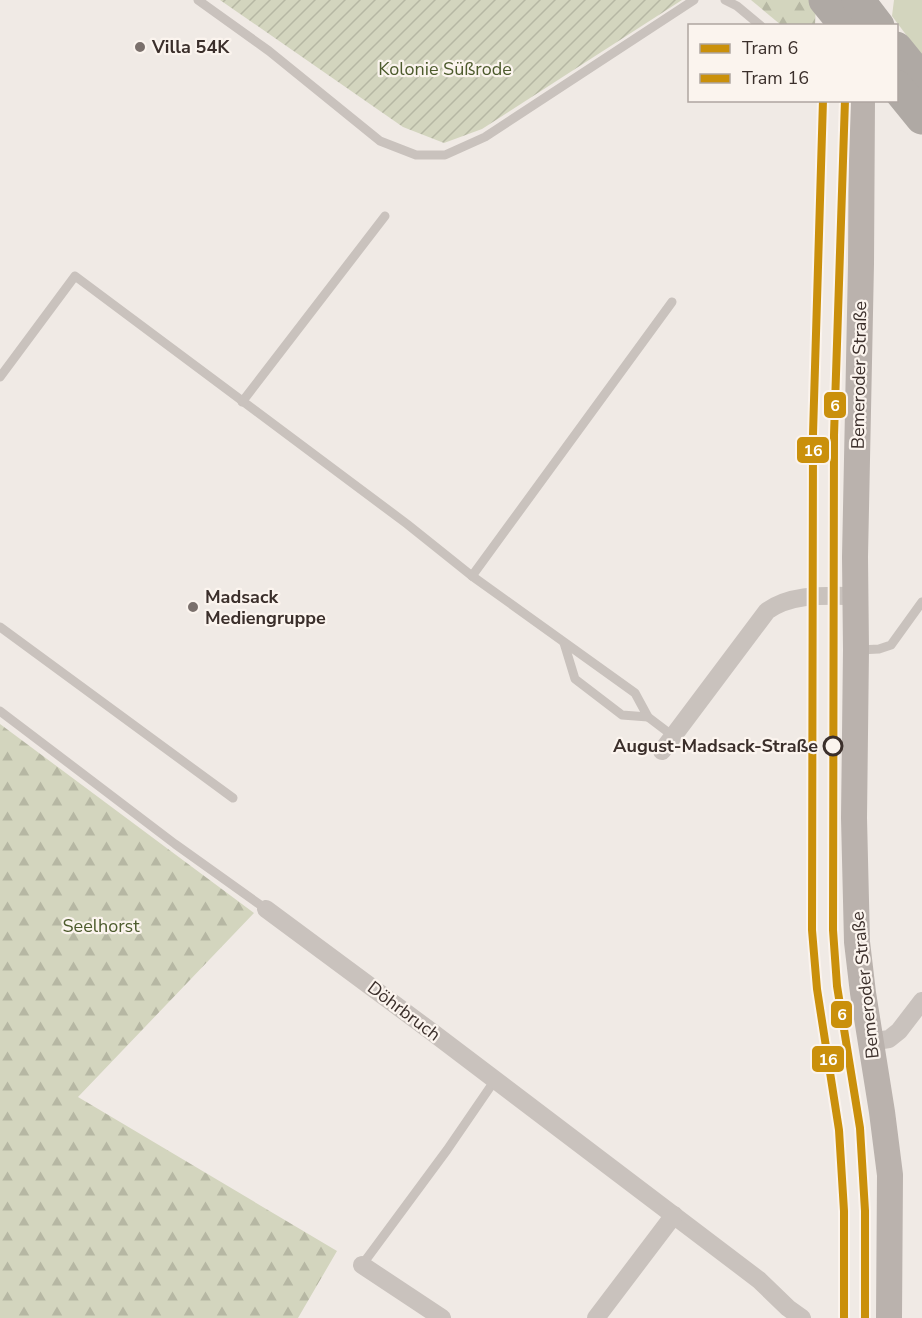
<svg xmlns="http://www.w3.org/2000/svg" width="922" height="1318" font-family="'Nunito Sans',sans-serif">
<style>
.grass{fill:#d3d5be}
.forest{fill:url(#forest-firs)}
.garden{fill:url(#garden-furrows)}
.lines{fill:none;stroke-linecap:round;stroke-linejoin:round}
.lane{stroke:#c9c2bd;stroke-width:9}
.street{stroke:#c9c2bd;stroke-width:18}
.secondary{stroke:#bab2ad;stroke-width:26}
.highway{stroke:#afa9a4;stroke-width:33}
.highway-bridge{stroke:#afa9a4;stroke-width:33}
.tram-1-casing{stroke:#fbf4ee;stroke-width:12}
.tram-2-casing{stroke:#fbf4ee;stroke-width:12}
.tram-1{stroke:#ca900b;stroke-width:8}
.tram-2{stroke:#ca900b;stroke-width:8}
.poi-dot{fill:#7a706c;stroke:#fbf4ee;stroke-width:2}
.stop-dot{fill:#fbf4ee;stroke:#3b2f2b;stroke-width:3}
.labels{text-anchor:middle;stroke-width:4.5;stroke-linejoin:round;paint-order:stroke}
.poi-label{font-size:18px;font-weight:bold;fill:#3b2f2b;stroke:#fbf4ee;text-anchor:start}
.park-label{font-size:18px;fill:#4d5b2d;stroke:#fbf4ee}
.street-label{font-size:18px;fill:#3b2f2b;stroke:#fbf4ee}
.stop-label{font-size:18px;font-weight:bold;fill:#3b2f2b;stroke:#fbf4ee;text-anchor:end}
.line-badge{stroke:#fbf4ee;stroke-width:2}
.badge-label{font-size:16px;text-anchor:middle;font-weight:bold;fill:#fff}
</style>
<defs>
<pattern id="forest-firs" width="22" height="20" patternUnits="userSpaceOnUse" patternTransform="scale(1.5)"><rect width="22" height="20" fill="#d3d5be"/><path d="M5 1l3.5 6h-7zM16 11l3.5 6h-7z" fill="#b6b7a3"/></pattern>
<pattern id="garden-furrows" width="10" height="10" patternUnits="userSpaceOnUse" patternTransform="scale(1.5)"><rect width="10" height="10" fill="#d3d5be"/><path d="M-1 1l2-2M0 10L10 0M9 11l2-2" fill="none" stroke="#b6b7a3"/></pattern>
</defs>
<rect width="100%" height="100%" fill="#f0eae5"/>
<!-- grass -->
<path class="grass" d="M894,0H922V56L892,16Z"/>
<!-- forest -->
<g class="forest">
<path d="M751,0H816L815,25H781Z"/>
<path d="M0,724L254,913L78,1097L337,1251L298,1318H0Z"/>
</g>
<!-- garden -->
<path class="garden" d="M220,0H682L482,129L444,143L403,127Z"/>
<g class="lines">
<!-- lane -->
<g class="lane">
<path d="M198,0L269,51L380,141L416,155H445L485,137L694,0"/>
<path d="M725,0L737,6L761,26"/>
<path d="M0,377L75,276L407,524L472,576L635,693L648,717L673,736"/>
<path d="M242,402L385,216"/>
<path d="M472,576L672,302"/>
<path d="M0,627L233,798"/>
<path d="M564,643L575,679L622,715L648,717"/>
<path d="M859,650L879,649L891,645L922,602"/>
<path d="M0,711L175,844L266,909"/>
<path d="M362,1265L447,1150L495,1080"/>
</g>
<!-- street -->
<g class="street">
<path d="M662,751L767,611C792,593 826,596 856,596"/>
<path d="M266,909L432,1032L759,1280L788,1308L802,1318"/>
<path d="M870,1042L889,1039L899,1031L922,1001"/>
<path d="M362,1265L442,1318"/>
<path d="M596,1318L674,1215"/>
</g>
<!-- secondary -->
<path class="secondary" d="M862,100L861,264L855,557L856,650L854,818L857,942L863,993L882,1112L890,1175L889,1318"/>
<!-- highway -->
<g class="highway">
<path d="M825,0L846,26"/>
<path d="M896,48L922,80"/>
<path d="M896,86L922,118"/>
</g>
<!-- highway-bridge -->
<path class="highway-bridge" d="M858,0L878,26"/>
<defs>
<path id="tram-1" d="M845,100L834,435L833,930L837,986L860,1128L865,1211V1318"/>
<path id="tram-2" d="M823,100L813,434L812,930L817,989L839,1130L844,1211V1318"/>
</defs>
<!-- tram-1 casing -->
<use href="#tram-1" class="tram-1-casing"/>
<!-- tram-2 casing -->
<use href="#tram-2" class="tram-2-casing"/>
<!-- tram-1 -->
<use href="#tram-1" class="tram-1"/>
<!-- tram-2 -->
<use href="#tram-2" class="tram-2"/>
</g>
<!-- markers -->
<g class="poi-dot">
<circle cx="140" cy="47" r="6"/>
<circle cx="193" cy="607" r="6"/>
</g>
<circle class="stop-dot" cx="833" cy="746" r="9"/>
<g class="labels">
<!-- poi labels -->
<g class="poi-label">
<text x="152" y="53">Villa 54K</text>
<text x="205" y="603">Madsack<tspan x="205" dy="21">Mediengruppe</tspan></text>
</g>
<!-- park labels -->
<g class="park-label">
<text x="445" y="75">Kolonie Süßrode</text>
<text x="101" y="932">Seelhorst</text>
</g>
<!-- street labels -->
<g class="street-label">
<text transform="translate(859 375) rotate(-89)" y="6">Bemeroder Straße</text>
<text transform="translate(865 985) rotate(-96)" y="6">Bemeroder Straße</text>
<text transform="translate(404 1011) rotate(37)" y="6">Döhrbruch</text>
</g>
<!-- stop labels -->
<g class="stop-label">
<text x="818" y="752">August-Madsack-Straße</text>
</g>
</g>
<g class="line-badge">
<rect x="823" y="391" width="24" height="28" rx="6" fill="#ca900b"/>
<rect x="796" y="436" width="34" height="28" rx="6" fill="#ca900b"/>
<rect x="830" y="1000" width="23" height="29" rx="6" fill="#ca900b"/>
<rect x="811" y="1045" width="34" height="28" rx="6" fill="#ca900b"/>
</g>
<g class="badge-label">
<text x="835" y="411">6</text>
<text x="813" y="456">16</text>
<text x="842" y="1020">6</text>
<text x="828" y="1065">16</text>
</g>
<!-- legend -->
<rect x="688" y="24" width="210" height="78" fill="#fbf4ee" stroke="#aea5a0" stroke-width="1.5"/>
<rect x="700" y="44" width="30" height="9" fill="#ca900b" stroke="#aea5a0" stroke-width="1.5"/>
<text x="742" y="54" font-size="18" fill="#3b2f2b">Tram 6</text>
<rect x="700" y="74" width="30" height="9" fill="#ca900b" stroke="#aea5a0" stroke-width="1.5"/>
<text x="742" y="84" font-size="18" fill="#3b2f2b">Tram 16</text>
</svg>
